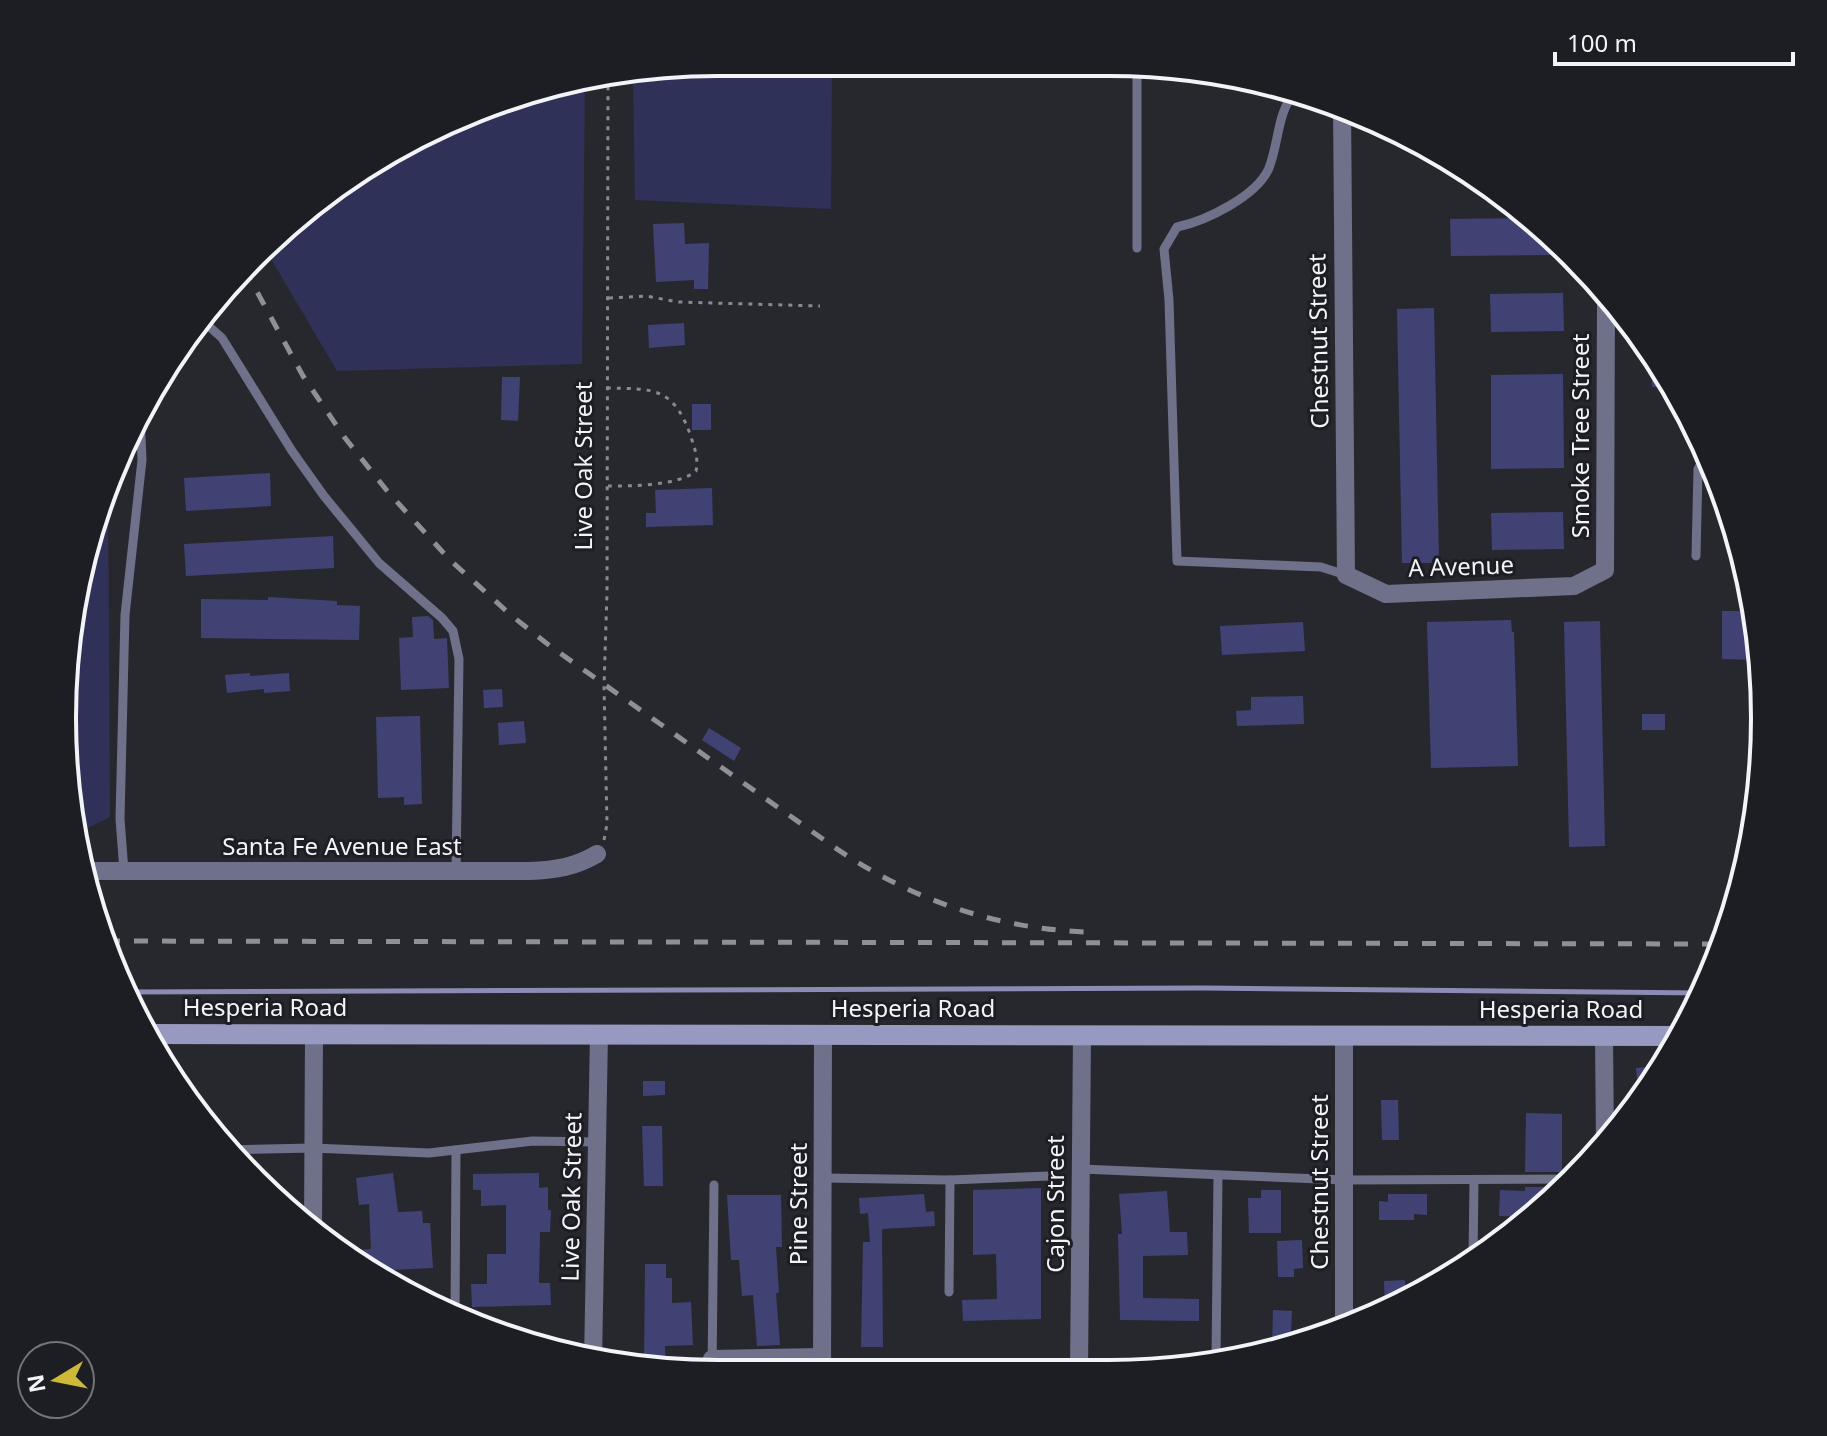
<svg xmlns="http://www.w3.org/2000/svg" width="1827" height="1436" font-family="'Noto Sans',sans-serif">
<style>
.green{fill:#303158}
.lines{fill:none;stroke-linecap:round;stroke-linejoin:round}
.stream{stroke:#8a8cb3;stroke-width:5}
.building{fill:#404274}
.path{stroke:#898a8f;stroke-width:3;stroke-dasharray:4 6;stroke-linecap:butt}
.service{stroke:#6e7189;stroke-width:9}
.minor{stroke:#6e7189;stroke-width:18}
.secondary{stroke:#9699c0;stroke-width:20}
.rail{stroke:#8f9095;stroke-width:5;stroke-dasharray:14 14;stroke-linecap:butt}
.labels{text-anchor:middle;stroke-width:6;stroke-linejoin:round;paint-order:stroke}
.street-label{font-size:24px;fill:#f3f4f8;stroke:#1d1e24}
.rim{fill:none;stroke:#f3f4f8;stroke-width:4}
</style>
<rect width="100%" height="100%" fill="#27282e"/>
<!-- green -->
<g class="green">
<path d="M718,62H832L831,209L635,200L633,73Z"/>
<path d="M585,80L582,364L337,371L264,247L390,150L548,84Z"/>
<path d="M108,492L110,817L77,833L62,718L84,549Z"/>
</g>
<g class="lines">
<!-- stream -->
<path class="stream" d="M128,992L1204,988L1703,993"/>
</g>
<!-- building -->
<g class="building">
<path d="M1531,218L1552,238V255L1451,256L1450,219Z"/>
<path d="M684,223L685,244L709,243L708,289H694V280L656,282L653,224Z"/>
<path d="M1563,293L1564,331L1491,332L1490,294Z"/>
<path d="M1434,308L1439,563H1402L1397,309Z"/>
<path d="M684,323L685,345L649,348L648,325Z"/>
<path d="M1651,358L1675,387H1652Z"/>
<path d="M1563,374L1564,468L1491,469V375Z"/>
<path d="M502,377H520L518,421L501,420Z"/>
<rect x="692" y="404" width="19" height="26"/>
<path d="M270,473L271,506L186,511L184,478Z"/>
<path d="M712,488L713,525L646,527V513H656L655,490Z"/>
<path d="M1563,512L1564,549L1492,550L1491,513Z"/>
<path d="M333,536L334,568L186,576L184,544Z"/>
<path d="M268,597L337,601V605L360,606L359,640L201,638V599L268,600Z"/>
<path d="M1722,611H1754L1759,632L1760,660L1722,659Z"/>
<path d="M428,616L433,620L434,639L447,638L449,688L401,690L399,638L413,637L412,617Z"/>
<path d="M1511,620L1512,632H1514L1518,766L1431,768L1427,622Z"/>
<path d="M1600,621L1605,846L1569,847L1564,622Z"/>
<path d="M1303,622L1305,651L1222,655L1220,626Z"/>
<path d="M250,673V676L289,673L290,691L264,693V689L227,693L225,675Z"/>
<path d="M502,689L503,707L484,708L483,690Z"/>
<path d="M1303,696L1304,724L1237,726L1236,711L1251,710V697Z"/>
<rect x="1642" y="714" width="23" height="16"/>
<path d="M420,716L422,804L404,805V797L378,798L376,717Z"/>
<path d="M524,721L526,743L499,745L498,723Z"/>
<path d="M709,728L741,748L734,761L702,740Z"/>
<path d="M1749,744H1763L1762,773H1749Z"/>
<path d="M1661,1066L1651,1082L1639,1103L1636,1068Z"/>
<path d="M643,1081H665V1095L643,1096Z"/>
<path d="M1381,1100H1398L1399,1140H1382Z"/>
<path d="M1526,1113L1562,1114V1172H1525Z"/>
<path d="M642,1126H662L663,1186H644Z"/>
<path d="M393,1173L398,1212L422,1211L423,1223H430L433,1268L368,1271L360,1267L359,1250L371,1249L369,1204L359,1205L356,1178Z"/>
<path d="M539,1173V1188L548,1187V1210H551L550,1232H540L539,1283H550L551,1305L472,1307L471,1284H487V1254H506V1205L481,1206V1190H473V1174Z"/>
<path d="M1525,1187H1547L1546,1206L1533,1217L1499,1216L1500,1190L1525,1191Z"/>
<path d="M1041,1188V1319L963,1321L962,1300L997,1299L996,1254L973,1255V1190Z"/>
<path d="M1261,1190H1281V1233H1249L1248,1198H1261Z"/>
<path d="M1167,1191L1170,1232H1187L1188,1255L1143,1256V1298L1199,1299V1321L1120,1320L1118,1234H1122L1119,1194Z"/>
<path d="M924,1194L926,1212L934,1211L935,1226L882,1229L883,1347H861L863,1242H870L868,1213L860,1214L859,1198Z"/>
<path d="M1388,1194H1427V1215L1414,1214V1220H1379V1201L1388,1202Z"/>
<path d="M727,1195H781L782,1247H776L779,1293H776L780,1345L757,1346L753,1295L742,1296L739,1260H731Z"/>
<path d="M1302,1240L1303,1268L1294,1269V1277H1278L1277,1241Z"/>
<path d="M645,1264H666V1278H672V1303L691,1302L693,1345L665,1346L666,1369L644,1367Z"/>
<path d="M1405,1280L1406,1300L1385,1310L1384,1281Z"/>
<path d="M1273,1310L1292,1311L1291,1334L1317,1335L1318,1340L1272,1349Z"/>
</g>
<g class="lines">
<!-- path -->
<g class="path">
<path d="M609,298L646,296L678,302L820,306"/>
<path d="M608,486C631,486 678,486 696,471C699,458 694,447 690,434C673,387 653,389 608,388"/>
<path d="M604,840L607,824L604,686L607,593L608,77"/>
</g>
<!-- service -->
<g class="service">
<path d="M1295,92C1277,112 1279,143 1269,168C1257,196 1206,221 1177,227L1164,249L1169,300L1177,561L1321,567L1346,575"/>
<path d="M1137,248V63"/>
<path d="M203,321L222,338L292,451L324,496L379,563L442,618L453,631L459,659L456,871"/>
<path d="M1696,556L1698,469L1707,455"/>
<path d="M124,871L120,819L125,615L142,460L140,413"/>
<path d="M224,1150L313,1148L429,1153L533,1141L597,1142"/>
<path d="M1081,1169L1344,1180L1572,1179"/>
<path d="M824,1178L950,1180L1049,1176"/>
<path d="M1473,1260L1474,1180"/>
<path d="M949,1292L950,1180"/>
<path d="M455,1317L456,1150"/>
<path d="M1216,1360L1218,1175"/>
<path d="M712,1373L714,1185"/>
</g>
<!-- minor -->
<g class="minor">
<path d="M1342,107L1346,575L1386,594L1574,586L1605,570L1606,303"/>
<path d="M82,871H529C556,870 575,867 597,854"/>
<path d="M1604,1036L1605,1144"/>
<path d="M313,1228L314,1034"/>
<path d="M1344,1328V1036"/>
<path d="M712,1359L822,1357"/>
<path d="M593,1362L599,1034"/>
<path d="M1079,1373L1082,1036"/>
<path d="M822,1374L823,1035"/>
</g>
<!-- secondary -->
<path class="secondary" d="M145,1034L1680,1036"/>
<!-- rail -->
<g class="rail">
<path d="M244,268L303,376L345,438L388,492L450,560L512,616L550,646L834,847C910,899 993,928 1085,932"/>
<path d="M106,941L1722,944"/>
</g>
</g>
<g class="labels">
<!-- street labels -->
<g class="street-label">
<text transform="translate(1319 341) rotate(-91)" y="8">Chestnut Street</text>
<text transform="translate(1581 436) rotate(-90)" y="8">Smoke Tree Street</text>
<text transform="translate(584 466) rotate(-90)" y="8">Live Oak Street</text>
<text transform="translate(1461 567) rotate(-2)" y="8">A Avenue</text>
<text x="342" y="855">Santa Fe Avenue East</text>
<text x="265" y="1016">Hesperia Road</text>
<text x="913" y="1017">Hesperia Road</text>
<text x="1561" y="1018">Hesperia Road</text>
<text transform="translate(1320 1182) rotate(-90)" y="8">Chestnut Street</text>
<text transform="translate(572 1197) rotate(-89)" y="8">Live Oak Street</text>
<text transform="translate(799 1204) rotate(-90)" y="8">Pine Street</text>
<text transform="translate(1056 1204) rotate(-90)" y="8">Cajon Street</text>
</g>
</g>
<!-- crop -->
<path d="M0 0H1827V1436H0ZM718 76H1109A642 642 0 0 1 1751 718V718A642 642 0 0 1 1109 1360H718A642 642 0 0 1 76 718V718A642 642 0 0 1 718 76Z" fill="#1d1e24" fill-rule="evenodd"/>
<path class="rim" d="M718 76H1109A642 642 0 0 1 1751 718V718A642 642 0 0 1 1109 1360H718A642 642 0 0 1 76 718V718A642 642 0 0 1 718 76Z"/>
<!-- north arrow -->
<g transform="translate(56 1380) rotate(260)"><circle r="38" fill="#1d1e24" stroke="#737479" stroke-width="2"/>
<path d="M0-6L14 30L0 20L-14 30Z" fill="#ccb938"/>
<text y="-12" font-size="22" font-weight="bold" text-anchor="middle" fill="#f3f4f8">N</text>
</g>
<!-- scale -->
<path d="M1555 52v12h238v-12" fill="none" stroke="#f3f4f8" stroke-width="4"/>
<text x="1567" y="52" font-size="24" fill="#f3f4f8" stroke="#1d1e24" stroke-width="6" paint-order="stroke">100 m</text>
</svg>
